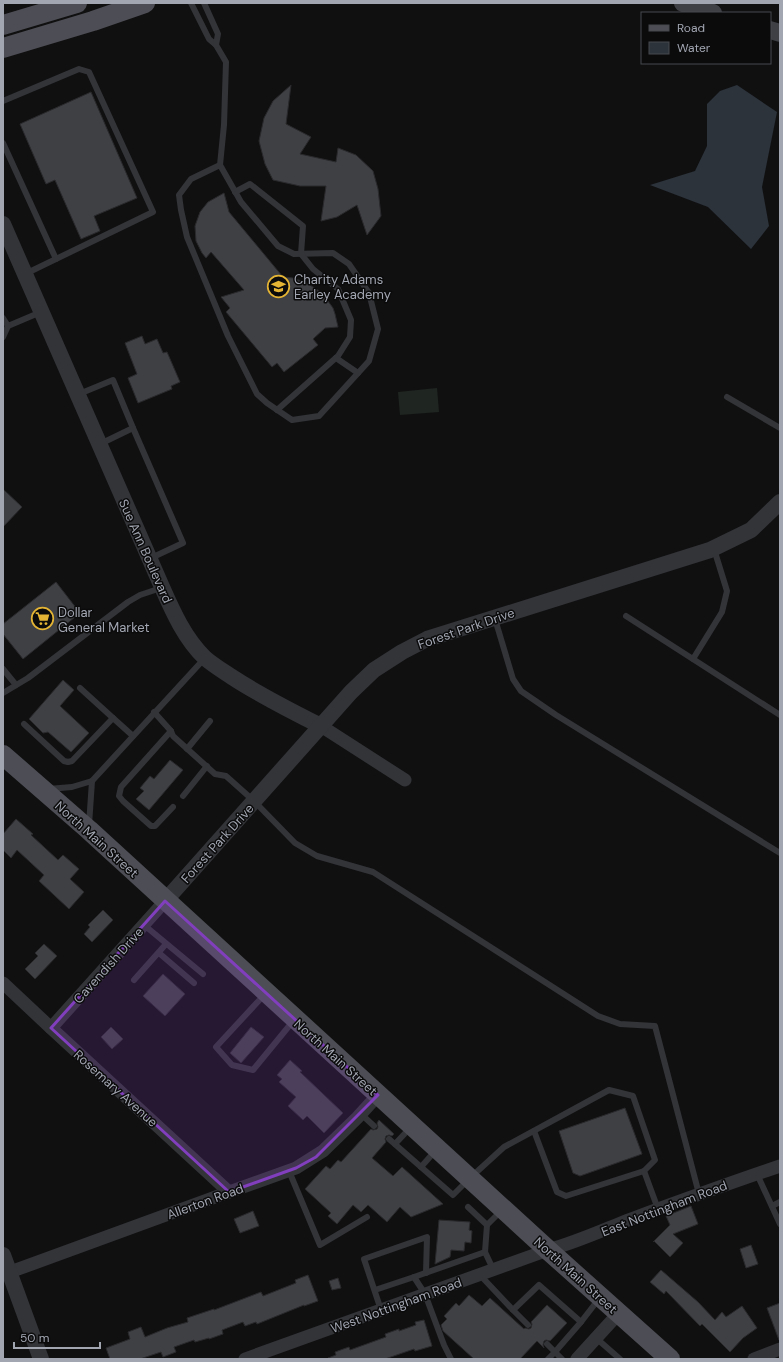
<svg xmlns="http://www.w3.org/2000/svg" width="783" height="1362" font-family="'DM Sans',sans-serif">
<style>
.green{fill:#1f2520}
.water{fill:#2c333b}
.building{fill:#3f4044;stroke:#2a2a2d}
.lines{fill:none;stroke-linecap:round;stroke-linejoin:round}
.service{stroke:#333438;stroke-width:6}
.minor{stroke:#333438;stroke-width:13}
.tertiary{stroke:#333438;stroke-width:16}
.secondary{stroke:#3f4046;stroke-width:18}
.primary{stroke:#4d4e55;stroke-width:20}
.marked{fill:#813ebd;fill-opacity:0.2;stroke:#813ebd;stroke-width:3;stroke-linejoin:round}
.labels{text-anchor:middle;stroke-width:3;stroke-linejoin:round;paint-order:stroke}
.poi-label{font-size:13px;fill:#a2a6b1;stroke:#0b0b0c;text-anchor:start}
.street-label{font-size:13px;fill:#a2a6b1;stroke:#0b0b0c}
</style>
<rect width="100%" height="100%" fill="#101011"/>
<!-- green -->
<path class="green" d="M437,388L439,412L400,415L398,392Z"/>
<!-- water -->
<path class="water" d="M737,85L777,112L762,187L769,226L751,249L708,207L650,185L695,171L707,146V104L720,91Z"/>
<!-- building -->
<g class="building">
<path d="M291,85L286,124L311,137L300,154L336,162L338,148L356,155L373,171L378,189L381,216L367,235L357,205L337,217L321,221L326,186H300L273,180L265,164L259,141L264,118L273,101Z"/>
<path d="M91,92L137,198L94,216L100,231L81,239L55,180L46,184L20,124Z"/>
<path d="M224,193L229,212L283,277L293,278L307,283L322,293L333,308L335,314L338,327L325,328L313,339L318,345L284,372L277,363L272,367L226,312L230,308L221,297L244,290L211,252L206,258L202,253L196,241L195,226L200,212L208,202Z"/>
<path d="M142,336L145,344L157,339L163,353L167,352L180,382L171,386L172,389L138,403L128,378L137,374L125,343Z"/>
<path d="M3,489L22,507L3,527Z"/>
<path d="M56,582L80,613L23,659L3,634V624Z"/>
<path d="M63,680L74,690L60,706L89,733L71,752L48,732L43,733L29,719Z"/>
<path d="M170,760L183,770L149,810L136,799L144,791L140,788L150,776L154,779Z"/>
<path d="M16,819L33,834L31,835L58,860L63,855L79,869L70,879L84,892L69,909L39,881L44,875L17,850L11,858L3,850V834Z"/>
<path d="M103,910L113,920L92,942L84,934L90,927L88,925Z"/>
<path d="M44,944L57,956L35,979L25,969L38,956L35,953Z"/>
<path d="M163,974L185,994L165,1016L143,996Z"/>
<path d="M111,1027L123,1039L112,1049L101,1037Z"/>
<path d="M251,1027L264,1037L241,1063L230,1053Z"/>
<path d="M290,1060L302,1071L300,1072L343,1113L324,1133L307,1116L303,1120L288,1106L296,1097L279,1082L282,1079L277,1075Z"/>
<path d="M625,1108L642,1154L580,1176L573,1173L559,1131Z"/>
<path d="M379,1120L394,1134L392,1136L389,1135L386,1136L385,1139L386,1142L372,1158L393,1176L402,1167L443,1204L411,1217L400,1207L387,1222L368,1205L361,1212L353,1205L337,1224L328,1216L331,1213L305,1189L326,1166L330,1169L338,1160L341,1162L371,1129L373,1130L377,1129L378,1127L377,1123Z"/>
<path d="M691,1206L698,1224L673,1234L683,1243L670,1257L654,1241L653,1242L670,1225L666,1216Z"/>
<path d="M253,1211L259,1226L240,1233L234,1219Z"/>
<path d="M439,1220L470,1222L469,1230L472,1231L471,1243L465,1242L464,1251L451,1250L450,1257L435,1264Z"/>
<path d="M751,1245L758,1264L746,1268L740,1249Z"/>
<path d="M661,1270L698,1302L715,1320L722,1312L726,1317L742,1306L757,1328L743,1338L730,1352L702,1324L700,1326L666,1291L664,1294L650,1282Z"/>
<path d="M308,1275L318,1301L304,1306V1305L257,1324L256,1322L245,1326L243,1322L222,1330L223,1334L209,1339V1338L195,1342L194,1340L174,1347L176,1352L163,1357L161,1352L140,1359H110L106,1348L130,1339L128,1332L141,1327L145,1337L167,1328L188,1322L187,1318L214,1309V1310L261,1292L263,1296L296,1283L295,1280Z"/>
<path d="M338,1278L341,1288L332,1290L329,1281Z"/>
<path d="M469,1295L482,1306L490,1298L524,1329L525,1328L529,1329L531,1328L532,1324L531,1322L547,1305L567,1323L550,1341L546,1340L544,1341L543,1345L544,1348L537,1341L520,1359H474L443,1331L441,1325L447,1319L444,1316L456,1303L459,1306Z"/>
<path d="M780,1303V1340H779L767,1308Z"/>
<path d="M424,1320L432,1346L415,1351L414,1349L385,1359H328V1358L336,1355L335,1352L349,1347L350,1350L386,1337L385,1334L399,1329V1331L416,1325L415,1322Z"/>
</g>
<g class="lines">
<!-- service -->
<g class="service">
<path d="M191,3L209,39L216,45L226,62L224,125L220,165L241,202L278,246L294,254L333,253L349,264L369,293L378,329L369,361L319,416L292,420L267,403L257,394L228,336L187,237L181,210L179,195L191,179L220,165"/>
<path d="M204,3L218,34L216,45"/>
<path d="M3,101L79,69L89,72L153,212L25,274"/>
<path d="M3,143L56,259"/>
<path d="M235,192L250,184L303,226L301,254L313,269L338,289L351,320L350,337L338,356L277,410"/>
<path d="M3,318L8,326L41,312"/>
<path d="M3,337L8,326"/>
<path d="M336,358L358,373"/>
<path d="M79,394L113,380L133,428L100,444"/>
<path d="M727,397L780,428"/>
<path d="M133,428L183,543L151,558"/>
<path d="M626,616L780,715"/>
<path d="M495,619L513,679L521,691L556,715L780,853"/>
<path d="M693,659L722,612L727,591L714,549"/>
<path d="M3,669L16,685"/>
<path d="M80,688L113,718"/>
<path d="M3,693L28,678L128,602L140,595L161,588"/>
<path d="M154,712L171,731L173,736L215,774L226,776L254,801L295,843L317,856L373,872L598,1016L620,1024L655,1026L699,1194"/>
<path d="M24,724L64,761L68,762L72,761L113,718L133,736"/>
<path d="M171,731L121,787L119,796L123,801L151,826H155L173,807"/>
<path d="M187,749L210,721"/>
<path d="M92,781L204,659"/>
<path d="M48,789L72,787L92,781L89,825"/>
<path d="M183,796L207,766"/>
<path d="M144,925L203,974"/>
<path d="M159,953L194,983"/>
<path d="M134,980L166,944"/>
<path d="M265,994L216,1047L232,1065L253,1070L294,1020"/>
<path d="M361,1114L374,1126"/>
<path d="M534,1131L557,1192L566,1196L644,1171"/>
<path d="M389,1139L453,1195L470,1178L504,1147L609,1090L633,1096L655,1160L644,1171L658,1209"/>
<path d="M395,1144L410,1128"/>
<path d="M421,1167L436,1150"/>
<path d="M289,1171L320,1245L367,1217"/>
<path d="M757,1174L780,1224"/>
<path d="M772,1206L780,1202"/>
<path d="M468,1207L487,1225"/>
<path d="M493,1269L485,1252L487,1225L501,1211"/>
<path d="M480,1275L513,1310L539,1285L581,1322L555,1352L562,1359"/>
<path d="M375,1290L414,1277"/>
<path d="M381,1310L364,1259L427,1237L426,1273"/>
<path d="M513,1310L528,1325"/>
<path d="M581,1322L598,1300"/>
<path d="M596,1338L620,1359"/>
<path d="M547,1344L555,1352L548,1359"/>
<path d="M451,1359L444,1345L425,1294L414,1277L485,1252"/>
</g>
<!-- minor -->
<g class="minor">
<path d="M321,726L405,780"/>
<path d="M3,983L51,1028L229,1192"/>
<path d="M51,1028L165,901"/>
<path d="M10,1272L229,1192L296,1168L323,1151L357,1118L378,1095"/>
<path d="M245,1359L548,1250C577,1242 603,1230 631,1219C680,1201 730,1183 780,1166"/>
<path d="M577,1359L618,1314"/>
<path d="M754,1359L780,1349"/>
</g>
<!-- tertiary -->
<g class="tertiary">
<path d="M3,224L162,587C173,612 185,639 205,658C213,665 223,671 232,677C261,696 291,711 321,726"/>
<path d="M165,901L351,692L374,670L402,652L427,639L710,550L751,530L780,502"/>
<path d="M3,1255L41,1359"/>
</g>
<!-- secondary -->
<g class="secondary">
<path d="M683,3L713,13"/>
<path d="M770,30L780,33"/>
</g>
<!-- primary -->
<g class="primary">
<path d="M3,25L77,3"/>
<path d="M3,48L93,21L145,3"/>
<path d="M3,755L89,830L548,1250L670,1359"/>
</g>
</g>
<!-- marked area -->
<path class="marked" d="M165,901L378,1095L316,1157L296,1168L229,1192L51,1028Z"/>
<!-- icons -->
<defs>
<symbol id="school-ring" viewBox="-11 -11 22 22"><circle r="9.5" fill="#0b0b0c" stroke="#e4b535" stroke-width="1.5"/><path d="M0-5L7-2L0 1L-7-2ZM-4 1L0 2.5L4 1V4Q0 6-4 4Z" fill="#e4b535"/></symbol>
<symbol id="supermarket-ring" viewBox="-11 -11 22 22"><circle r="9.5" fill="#0b0b0c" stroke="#e4b535" stroke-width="1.5"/><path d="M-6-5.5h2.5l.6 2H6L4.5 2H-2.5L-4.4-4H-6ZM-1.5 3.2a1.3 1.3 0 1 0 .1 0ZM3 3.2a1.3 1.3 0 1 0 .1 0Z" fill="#e4b535"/></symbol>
</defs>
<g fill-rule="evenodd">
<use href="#school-ring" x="266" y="274" width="25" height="25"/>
<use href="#supermarket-ring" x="30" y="606" width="25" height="25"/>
</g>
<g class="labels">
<!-- poi labels -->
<g class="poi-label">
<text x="294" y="284">Charity Adams<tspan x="294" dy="15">Earley Academy</tspan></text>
<text x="58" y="617">Dollar<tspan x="58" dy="15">General Market</tspan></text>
</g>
<!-- street labels -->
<g class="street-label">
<text transform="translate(146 551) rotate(66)" y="5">Sue Ann Boulevard</text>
<text transform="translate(466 628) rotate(-19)" y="5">Forest Park Drive</text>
<text transform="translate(97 839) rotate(42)" y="5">North Main Street</text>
<text transform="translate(217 843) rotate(-48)" y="5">Forest Park Drive</text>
<text transform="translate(108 965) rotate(-48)" y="5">Cavendish Drive</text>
<text transform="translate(336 1057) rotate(42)" y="5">North Main Street</text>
<text transform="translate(116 1088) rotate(42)" y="5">Rosemary Avenue</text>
<text transform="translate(205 1201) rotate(-20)" y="5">Allerton Road</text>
<text transform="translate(664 1208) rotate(-21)" y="5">East Nottingham Road</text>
<text transform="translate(576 1275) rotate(42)" y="5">North Main Street</text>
<text transform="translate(396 1305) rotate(-20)" y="5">West Nottingham Road</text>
</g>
</g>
<!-- border -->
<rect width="783" height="1362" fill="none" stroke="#a2a6b1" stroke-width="8"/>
<!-- legend -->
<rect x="641" y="12" width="130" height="52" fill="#0b0b0c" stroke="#47494e"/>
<rect x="649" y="25" width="20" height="6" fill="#4d4e55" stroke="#47494e"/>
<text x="677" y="32" font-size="12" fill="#a2a6b1">Road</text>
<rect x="649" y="42" width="20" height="12" fill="#2c333b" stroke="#47494e"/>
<text x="677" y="52" font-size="12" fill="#a2a6b1">Water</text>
<!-- scale -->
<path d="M14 1342v6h86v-6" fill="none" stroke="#a2a6b1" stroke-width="2"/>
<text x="20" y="1342" font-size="12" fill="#a2a6b1" stroke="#0b0b0c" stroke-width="3" paint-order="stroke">50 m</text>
</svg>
